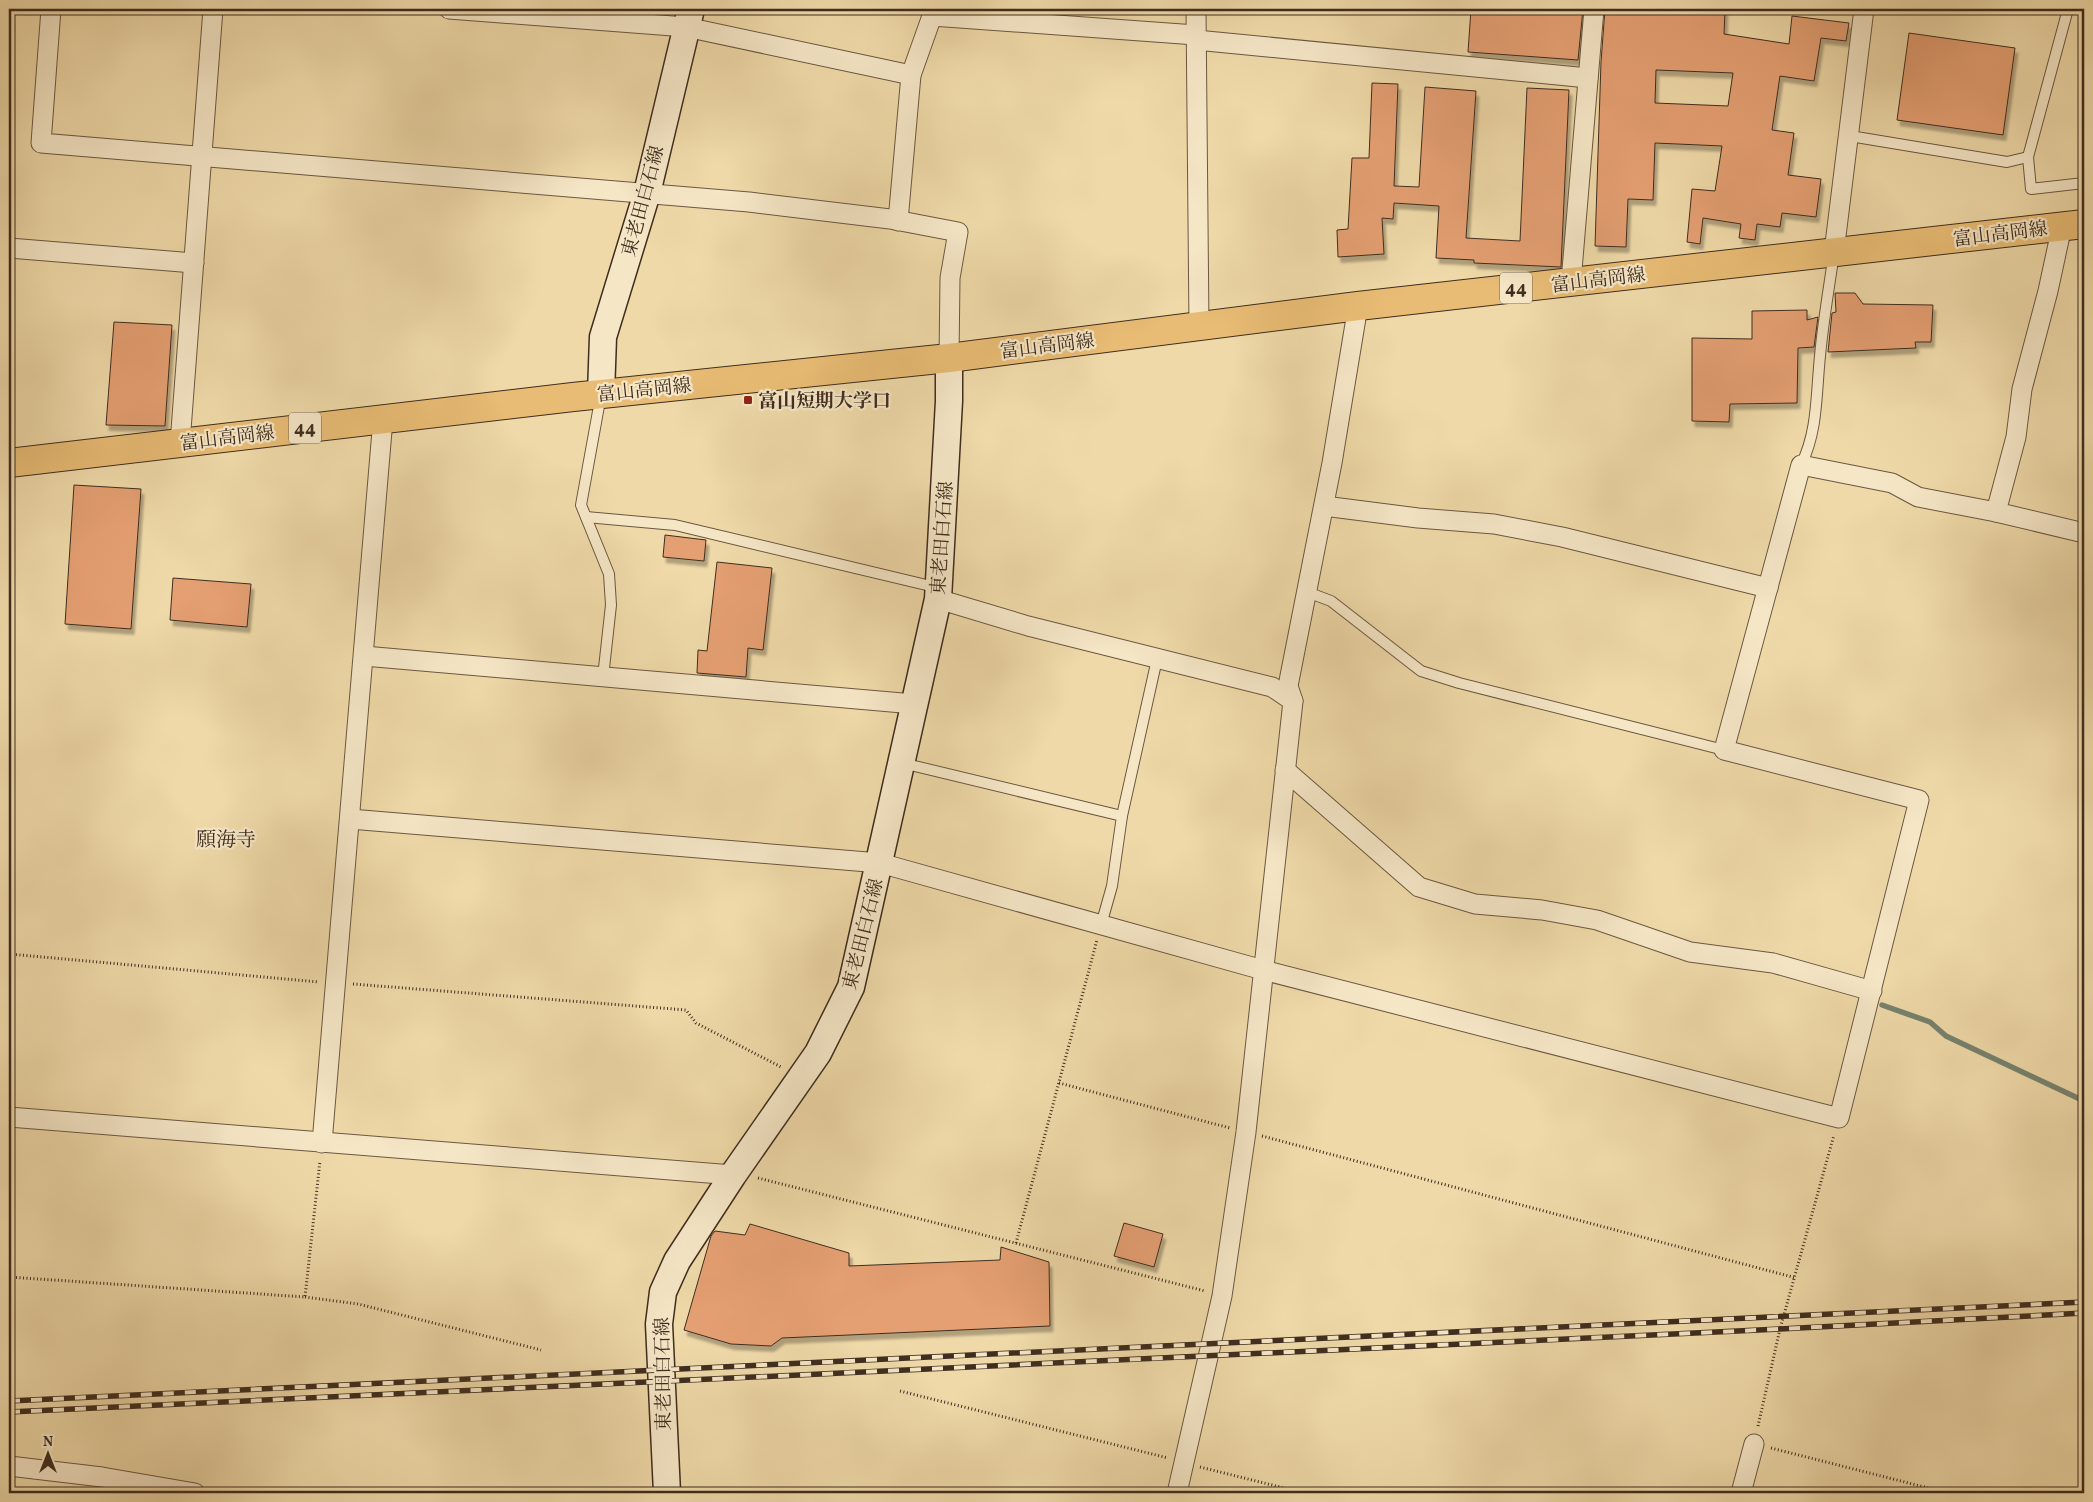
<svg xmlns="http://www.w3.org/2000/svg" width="2093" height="1502" font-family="Vollkorn,'Noto Serif JP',serif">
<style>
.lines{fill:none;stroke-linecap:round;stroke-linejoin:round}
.stream{stroke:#77826e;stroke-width:5.5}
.building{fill:#e49f72;stroke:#3f2d1f;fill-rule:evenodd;filter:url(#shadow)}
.service-casing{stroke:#6b5841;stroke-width:12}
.minor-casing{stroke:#6b5841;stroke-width:21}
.secondary-casing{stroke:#3f2d1f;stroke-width:29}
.primary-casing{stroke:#3f2d1f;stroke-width:30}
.path{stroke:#3f2d1f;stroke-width:3;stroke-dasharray:1 2.5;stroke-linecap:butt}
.service{stroke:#f5e6c6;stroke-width:10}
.minor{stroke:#f5e6c6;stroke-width:19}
.secondary{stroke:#f5e6c6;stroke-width:26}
.primary{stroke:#e8bc74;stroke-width:28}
.rail-casing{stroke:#3f2d1f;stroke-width:5.5}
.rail{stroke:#f5e6c6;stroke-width:4;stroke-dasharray:11;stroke-linecap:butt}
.poi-dot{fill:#8f2418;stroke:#f5e6c6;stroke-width:2}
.labels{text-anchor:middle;stroke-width:4.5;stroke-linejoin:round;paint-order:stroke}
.shield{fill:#f5e6c6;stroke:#766451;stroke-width:1}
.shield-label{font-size:18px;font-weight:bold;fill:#3f2d1f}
.street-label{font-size:19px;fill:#3f2d1f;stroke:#f5e6c6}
.poi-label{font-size:19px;font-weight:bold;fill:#3f2d1f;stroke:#f5e6c6;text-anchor:start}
.neighbourhood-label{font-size:20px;fill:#3f2d1f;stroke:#f5e6c6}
</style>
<defs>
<filter id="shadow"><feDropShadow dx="3" dy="5.5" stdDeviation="1" flood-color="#0004"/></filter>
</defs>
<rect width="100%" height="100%" fill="#efd9a8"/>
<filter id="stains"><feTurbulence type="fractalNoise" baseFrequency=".004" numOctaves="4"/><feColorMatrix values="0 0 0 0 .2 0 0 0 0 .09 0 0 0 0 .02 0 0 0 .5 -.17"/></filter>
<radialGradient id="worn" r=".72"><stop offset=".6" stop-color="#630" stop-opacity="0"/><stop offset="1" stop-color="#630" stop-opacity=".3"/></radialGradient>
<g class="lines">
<!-- stream -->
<path class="stream" d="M1882,1005L1930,1022L1946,1036L2084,1101"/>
</g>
<!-- building -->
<g class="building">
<path d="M1471,9H1583L1578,60L1468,52Z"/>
<path d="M1605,9H1725L1724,34L1789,44L1792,16L1849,23L1846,41L1821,38L1814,81L1780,76L1772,130L1794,133L1788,175L1821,179L1816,217L1782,213L1780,227L1757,224L1755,240L1739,238L1741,224L1703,218L1700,244L1687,242L1692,189L1715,191L1722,146L1655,143L1653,200L1628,199L1626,247L1595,246L1601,62ZM1656,70L1733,73L1728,106L1655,103Z"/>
<path d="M1909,33L2015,48L2003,135L1897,120Z"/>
<path d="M1372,83L1398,84L1394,186L1419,187L1425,87L1476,91L1466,238L1520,241L1527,88L1569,90L1561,267L1474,263V260L1436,258L1439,206L1394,203L1393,219L1382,218L1384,254L1338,257L1337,230L1348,229L1352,158H1369Z"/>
<path d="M1835,293H1855L1863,304L1933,305L1931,342H1915L1916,348L1828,352L1832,313L1836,312Z"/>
<path d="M1807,310V320L1818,317L1814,347L1798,348L1797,403L1730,404L1729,422L1692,421V338L1752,339V311Z"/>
<path d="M114,322L172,325L165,426L106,425Z"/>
<path d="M74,485L141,489L131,629L65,624Z"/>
<path d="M665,535L706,540L704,561L663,557Z"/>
<path d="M717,562L772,568L763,650L748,648L746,677L697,673L698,650L707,651Z"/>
<path d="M173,578L251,584L247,627L170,620Z"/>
<path d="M1124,1223L1163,1234L1154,1267L1114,1256Z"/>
<path d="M750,1224L849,1253V1266L1000,1260L1001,1247L1049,1262L1050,1326L782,1338L771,1346L731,1344L684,1330L711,1236L715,1231L745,1235Z"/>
</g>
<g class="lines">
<defs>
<g id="service">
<path d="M2068,9L2028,157L2031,189L2084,183"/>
<path d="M1850,136L2007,162L2028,157"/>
<path d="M601,395L581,505L609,574L611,605L603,677"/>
<path d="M1801,465C1818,431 1816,394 1820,356C1823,322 1829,288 1834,253"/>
<path d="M586,517L675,525L939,588"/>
<path d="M1307,592L1331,601L1421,671L1459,683L1724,750"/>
<path d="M902,763L1122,816L1112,886L1101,925"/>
<path d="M1122,816L1157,659"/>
</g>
<g id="minor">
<path d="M51,9L41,143L749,202L890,219L958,232L950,278L949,358"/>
<path d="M449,9L686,27L911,75"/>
<path d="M930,9L932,16L1196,35"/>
<path d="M1196,9L1199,326"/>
<path d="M1196,40L1588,78"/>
<path d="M898,221L911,75L932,16"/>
<path d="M2062,226L2048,291L2022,389L2016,437L1996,512L2084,533"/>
<path d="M9,248L194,263"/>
<path d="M1834,252L1864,9"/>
<path d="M1571,282L1594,9"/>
<path d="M180,443L213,9"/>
<path d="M1324,506L1418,518L1494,524L1562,537L1768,588"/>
<path d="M938,599L1028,626L1272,687L1293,701"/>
<path d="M364,656L914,704"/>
<path d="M1285,770L1419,887L1475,904L1542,910L1597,920L1690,952L1773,963L1872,991"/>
<path d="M350,819L880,863L1263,970L1839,1118L1919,800L1724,750L1801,465L1892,483L1918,497L1996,512"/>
<path d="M9,1117L733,1175"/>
<path d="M322,1143L383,419"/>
<path d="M9,1466L102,1477L195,1493"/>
<path d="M1177,1493L1222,1296L1246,1132L1293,701L1288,686L1332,463L1358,306"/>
<path d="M1741,1493L1754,1444"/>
</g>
<g id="secondary">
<path d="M601,394L603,337L647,193L691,9"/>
<path d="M667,1493L659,1324L663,1292L677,1261L733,1175L818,1053L851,987L938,599L949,401V358"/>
</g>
<path id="primary" d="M9,463L573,397L949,358L1358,306L2084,224"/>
</defs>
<!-- service casing -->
<use href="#service" class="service-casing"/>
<!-- minor casing -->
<use href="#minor" class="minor-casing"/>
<!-- secondary casing -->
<use href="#secondary" class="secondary-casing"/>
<!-- primary casing -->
<use href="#primary" class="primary-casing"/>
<!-- path -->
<g class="path">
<path d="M9,954L319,982"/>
<path d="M353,984L686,1010L696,1023L781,1067"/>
<path d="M1059,1083L1230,1128"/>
<path d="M1262,1136L1796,1278"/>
<path d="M758,1178L1205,1291"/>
<path d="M1016,1243L1097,940"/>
<path d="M9,1277L305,1297L320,1161"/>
<path d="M305,1297L358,1304L541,1350"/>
<path d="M900,1391L1168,1458"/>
<path d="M1758,1426L1780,1329L1834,1135"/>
<path d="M1771,1448L1948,1493"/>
<path d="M1200,1467L1304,1493"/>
</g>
<!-- service -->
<use href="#service" class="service"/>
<!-- minor -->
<use href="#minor" class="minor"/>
<!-- secondary -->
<use href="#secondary" class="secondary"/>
<!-- primary -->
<use href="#primary" class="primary"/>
<defs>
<g id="rail">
<path d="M9,1401L2084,1302"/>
<path d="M9,1412L1780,1329L2084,1313"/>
</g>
</defs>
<!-- rail casing -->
<use href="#rail" class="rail-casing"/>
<!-- rail -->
<use href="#rail" class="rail"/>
</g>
<!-- markers -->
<rect class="poi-dot" x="743" y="395" width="10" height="10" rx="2.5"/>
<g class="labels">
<!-- shield labels -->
<g class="shield">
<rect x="1500" y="272.5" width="32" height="31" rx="4"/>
<rect x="289" y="412.5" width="32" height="31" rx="4"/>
</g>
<g class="shield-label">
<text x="1516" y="294">44</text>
<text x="305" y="434">44</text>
</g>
<!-- street labels -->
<g class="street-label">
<text transform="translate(642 201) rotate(-75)" y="7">東老田白石線</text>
<text transform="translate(2000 233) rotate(-7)" y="7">富山高岡線</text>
<text transform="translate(1598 279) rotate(-7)" y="7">富山高岡線</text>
<text transform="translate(1047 345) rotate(-7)" y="7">富山高岡線</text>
<text transform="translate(644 389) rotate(-6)" y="7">富山高岡線</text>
<text transform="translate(227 437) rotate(-7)" y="7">富山高岡線</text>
<text transform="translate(941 538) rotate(-86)" y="7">東老田白石線</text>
<text transform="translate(862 934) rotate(-76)" y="7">東老田白石線</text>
<text transform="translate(662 1374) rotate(-91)" y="7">東老田白石線</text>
</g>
<!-- poi labels -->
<g class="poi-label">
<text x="758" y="407">富山短期大学口</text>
</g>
<!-- neighbourhood labels -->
<g class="neighbourhood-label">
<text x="226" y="846">願海寺</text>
</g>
</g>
<!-- margin -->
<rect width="2093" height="1502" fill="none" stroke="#efd9a8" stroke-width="30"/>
<rect x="10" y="10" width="2073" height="1482" fill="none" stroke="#3f2d1f" stroke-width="2.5"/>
<rect x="15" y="15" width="2063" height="1472" fill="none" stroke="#3f2d1f"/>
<!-- north arrow -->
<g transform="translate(48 1454)" stroke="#f5e6c6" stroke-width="4" paint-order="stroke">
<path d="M0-4L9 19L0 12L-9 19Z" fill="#3f2d1f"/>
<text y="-8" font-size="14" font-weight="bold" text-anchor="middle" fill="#3f2d1f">N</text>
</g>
<rect width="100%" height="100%" filter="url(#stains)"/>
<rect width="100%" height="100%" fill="url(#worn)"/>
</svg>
